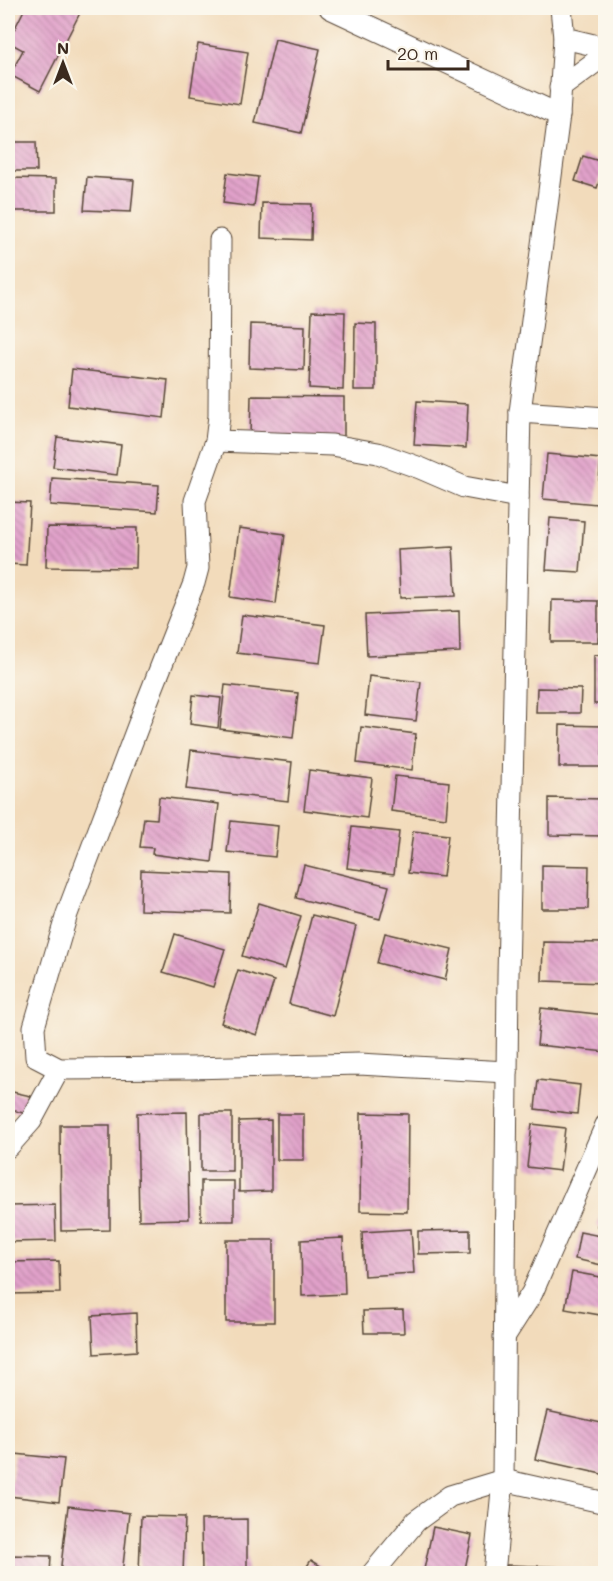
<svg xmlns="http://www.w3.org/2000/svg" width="613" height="1581" font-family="Mali,sans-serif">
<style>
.building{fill:url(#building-back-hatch)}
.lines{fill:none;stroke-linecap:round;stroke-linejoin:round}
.minor-casing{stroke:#564536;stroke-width:23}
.minor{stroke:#fff;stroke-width:21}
</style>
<defs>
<pattern id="building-back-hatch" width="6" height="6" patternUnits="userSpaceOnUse" patternTransform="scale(1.5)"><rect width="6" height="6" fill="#e1a1ca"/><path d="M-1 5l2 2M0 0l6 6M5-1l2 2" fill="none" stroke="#b883a3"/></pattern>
</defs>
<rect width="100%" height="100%" fill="#fbf7ec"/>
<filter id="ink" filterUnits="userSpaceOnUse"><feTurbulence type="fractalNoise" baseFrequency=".0167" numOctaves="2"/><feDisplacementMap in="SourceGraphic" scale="12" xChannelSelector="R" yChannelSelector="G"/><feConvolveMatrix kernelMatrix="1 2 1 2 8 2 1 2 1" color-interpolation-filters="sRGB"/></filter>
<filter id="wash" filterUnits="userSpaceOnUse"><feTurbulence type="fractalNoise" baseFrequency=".008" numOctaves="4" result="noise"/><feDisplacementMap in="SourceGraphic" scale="24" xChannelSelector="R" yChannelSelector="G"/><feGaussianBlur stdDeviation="1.35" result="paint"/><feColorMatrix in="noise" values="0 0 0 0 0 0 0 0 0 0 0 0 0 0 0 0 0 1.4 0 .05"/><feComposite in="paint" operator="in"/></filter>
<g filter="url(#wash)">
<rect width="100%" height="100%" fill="#f2dbbb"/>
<g id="blocks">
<!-- building -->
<g class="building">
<path d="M25,8H79L82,9L40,91L10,75L23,50L8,42Z"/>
<path d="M275,39L320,49L301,133L255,123Z"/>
<path d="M198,44L248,52L240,104L190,96Z"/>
<path d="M8,142H36L37,171H8Z"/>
<path d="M583,156L606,163L597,188L575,181Z"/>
<path d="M227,173L258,177L254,207L223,203Z"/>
<path d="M87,177L134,180L131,212L84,210Z"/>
<path d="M8,178L56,179V211H8Z"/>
<path d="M262,203L312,204L311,240L261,238Z"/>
<path d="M312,311L345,312L343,390L309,388Z"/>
<path d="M355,323L376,324V390H354Z"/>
<path d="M250,324L305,326L304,370L249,368Z"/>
<path d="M72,369L168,380L164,418L68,406Z"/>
<path d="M251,396L344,397V439L250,437Z"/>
<path d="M417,401L468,404L466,448L414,445Z"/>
<path d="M57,437L121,445L117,475L53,467Z"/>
<path d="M547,454L601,459L597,504L543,499Z"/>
<path d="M52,478L159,485L157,512L50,505Z"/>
<path d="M8,502L30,503L26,565L8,564Z"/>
<path d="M550,518L584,521L580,572L546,570Z"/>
<path d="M47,527L137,528L136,568L46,567Z"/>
<path d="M239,528L285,534L276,604L230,597Z"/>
<path d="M453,547L456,596L400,598L398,550Z"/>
<path d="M552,600L598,601V642H551Z"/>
<path d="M459,611L460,652L367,656L365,615Z"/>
<path d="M242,615L325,625L320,663L237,653Z"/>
<path d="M594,655L606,656V704H594Z"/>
<path d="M369,676L421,682L416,721L365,715Z"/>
<path d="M225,685L298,693L293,738L220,729Z"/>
<path d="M537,688L581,689L580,713H536Z"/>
<path d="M193,695L221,698L218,728L190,724Z"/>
<path d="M560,725L603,726L602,767H559Z"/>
<path d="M361,727L416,734L412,770L357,763Z"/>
<path d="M191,750L292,762L288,801L186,789Z"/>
<path d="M309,770L372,778L367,818L304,810Z"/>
<path d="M395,776L449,782L446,818L391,811Z"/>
<path d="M159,797L219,804L212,862L152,854L153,848L140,847L144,818L157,819Z"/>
<path d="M549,798L606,799V836L549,835Z"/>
<path d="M231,821L278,826L275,857L227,852Z"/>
<path d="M352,827L399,832L394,874L347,868Z"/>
<path d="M413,831L448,835L443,877L408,873Z"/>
<path d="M304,865L389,886L380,919L296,898Z"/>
<path d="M542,865L589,866L588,909H542Z"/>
<path d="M141,870L231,874L230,913L140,910Z"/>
<path d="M259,903L301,916L285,969L242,956Z"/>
<path d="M312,915L356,926L333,1016L289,1004Z"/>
<path d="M385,933L452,949L445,980L377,963Z"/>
<path d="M175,934L225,949L213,987L163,972Z"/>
<path d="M543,942L606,943V983L542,981Z"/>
<path d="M238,970L274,981L257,1035L221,1023Z"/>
<path d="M541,1008L606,1015V1052L537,1045Z"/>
<path d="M538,1080L580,1085L577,1114L535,1109Z"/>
<path d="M8,1091L31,1096L27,1114L8,1109Z"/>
<path d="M187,1112L189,1219L139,1220L137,1113Z"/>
<rect x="201" y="1113" width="31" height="58"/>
<path d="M361,1113L408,1114L407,1212L360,1211Z"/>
<rect x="277" y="1114" width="27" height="46"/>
<path d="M271,1120V1191L239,1192V1121Z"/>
<path d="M532,1124L565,1128L560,1171L527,1167Z"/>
<path d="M60,1125H110V1230L61,1231Z"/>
<rect x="201" y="1181" width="33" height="40"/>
<path d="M606,1197V1228L597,1226Z"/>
<path d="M55,1205L56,1241L8,1242V1206Z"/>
<path d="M411,1229L414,1273L364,1276L362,1232Z"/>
<path d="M470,1230V1253L418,1254V1231Z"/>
<path d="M580,1232L606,1237V1266L575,1259Z"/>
<path d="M343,1238L345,1294L302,1296L301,1240Z"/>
<rect x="226" y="1240" width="48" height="82"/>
<path d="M59,1261L60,1293L8,1294V1262Z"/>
<path d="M572,1272L606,1278V1316L565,1309Z"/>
<path d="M403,1310L404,1333H364L363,1311Z"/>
<path d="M136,1313L137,1351L94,1354L92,1316Z"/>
<path d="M547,1411L606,1424V1475L535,1459Z"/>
<path d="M15,1454L64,1459L59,1502L9,1496Z"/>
<path d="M68,1506L129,1513L122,1574H60Z"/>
<path d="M141,1516L185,1517L183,1574H139Z"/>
<path d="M247,1519V1574H202L201,1520Z"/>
<path d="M433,1527L472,1535L464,1574H423Z"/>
<path d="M8,1555L51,1556L50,1574H8Z"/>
<path d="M311,1560L333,1574H302Z"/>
<path d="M506,1565L567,1567V1574H505Z"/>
</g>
</g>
</g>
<g filter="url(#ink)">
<use href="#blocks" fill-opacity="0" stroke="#564536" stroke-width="1.5"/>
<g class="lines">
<defs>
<g id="minor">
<path d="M330,8L559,115"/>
<path d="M564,38L606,48"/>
<path d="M560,88L606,54"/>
<path d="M220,240L219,416L216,441L195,501L198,568L194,583L147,702L67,914L34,1027L36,1057L59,1069L190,1068L359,1064L507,1072"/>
<path d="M520,412L606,418"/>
<path d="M216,441L332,445L378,453L420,468L464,487L518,497"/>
<path d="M8,1147L31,1121L59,1069"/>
<path d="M504,1337L532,1293L606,1125"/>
<path d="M372,1574L416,1521L450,1496L503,1480L606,1503"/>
<path d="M494,1574L503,1480L508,976L520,412L559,115L564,38L561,8"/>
</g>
</defs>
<!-- minor casing -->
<use href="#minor" class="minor-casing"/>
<!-- minor -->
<use href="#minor" class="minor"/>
</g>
</g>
<!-- margin -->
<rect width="613" height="1581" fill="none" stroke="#fbf7ec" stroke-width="30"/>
<!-- north arrow -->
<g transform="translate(63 63)" stroke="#fbf7ec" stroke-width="4.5" paint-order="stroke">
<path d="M0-4.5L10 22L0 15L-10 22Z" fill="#3b2a1e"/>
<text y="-9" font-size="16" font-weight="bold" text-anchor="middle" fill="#3b2a1e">N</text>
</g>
<!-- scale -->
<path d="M388 60v9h80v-9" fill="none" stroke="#3b2a1e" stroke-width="3"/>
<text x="397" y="60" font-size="18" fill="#3b2a1e" stroke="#fbf7ec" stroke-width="4.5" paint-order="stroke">20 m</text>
</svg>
